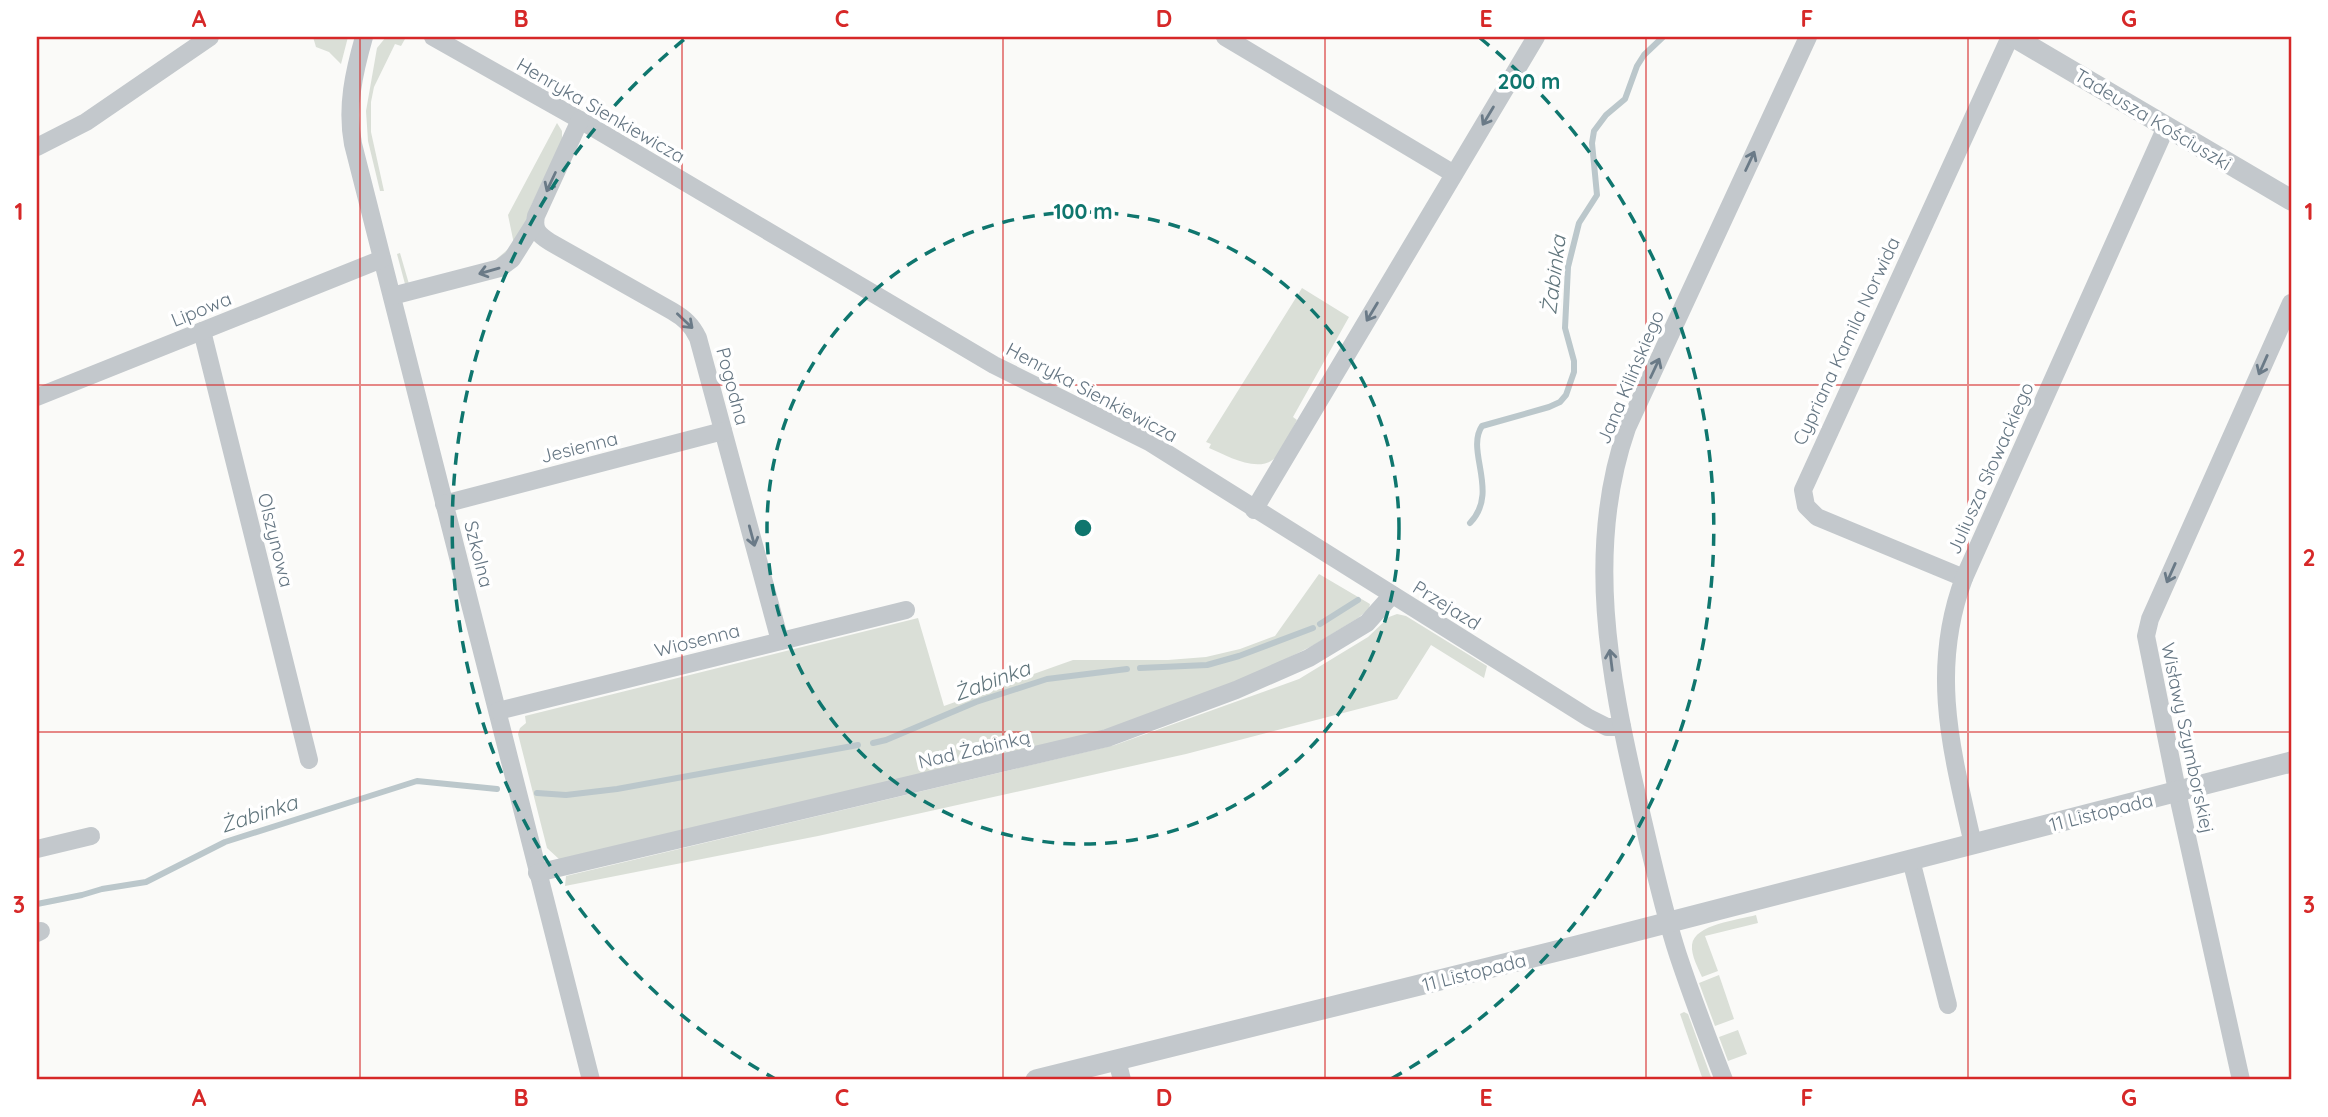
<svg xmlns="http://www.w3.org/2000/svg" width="2328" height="1117" font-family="Quicksand,sans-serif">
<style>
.green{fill:#dadfd7}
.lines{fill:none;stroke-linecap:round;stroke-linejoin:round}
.stream{stroke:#bbc7cb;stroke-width:6}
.minor{stroke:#c3c8cc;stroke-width:18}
.tertiary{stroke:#c3c8cc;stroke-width:21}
.oneway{stroke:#6a7a87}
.grid{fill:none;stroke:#d62828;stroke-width:2;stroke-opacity:0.55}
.ring{fill:none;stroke:#0f766e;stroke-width:3.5;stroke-dasharray:12 9}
.labels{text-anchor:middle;stroke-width:7;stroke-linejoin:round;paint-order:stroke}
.street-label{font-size:19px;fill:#657683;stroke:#fff}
.water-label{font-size:21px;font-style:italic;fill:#60757c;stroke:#fff}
.centre{fill:#0f766e;stroke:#fff;stroke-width:3.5}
.ring-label{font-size:21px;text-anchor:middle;font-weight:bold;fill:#0f766e;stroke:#fff;stroke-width:7;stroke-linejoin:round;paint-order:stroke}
.neatline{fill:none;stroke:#d62828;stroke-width:2.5}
.grid-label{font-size:23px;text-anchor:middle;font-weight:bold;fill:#d62828}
</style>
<rect width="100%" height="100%" fill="#fafaf8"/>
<!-- green -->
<g class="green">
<path d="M313,37H348L341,64L329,52L316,47Z"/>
<path d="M386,37H401L405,39L401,46L395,44L374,87L371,102V132L384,191H380L368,141L366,111L377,48Z"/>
<path d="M557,123L562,131V141L531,206L528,220L505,258L494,265L412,285L405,284L397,254L400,253L409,284L492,263L514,244L508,215Z"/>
<path d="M1302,288L1349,317L1293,417L1297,420C1291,431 1286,445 1278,455C1261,476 1228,456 1209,448L1211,444L1206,442Z"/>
<path d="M1319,574L1370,604L1369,609L1358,618L1314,645L1258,673L1118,727L560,860L547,848L518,734L520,728L526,723L525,716L918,618L944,706L1073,660H1168L1206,657L1240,649L1275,636Z"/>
<path d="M1397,614L1406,616L1487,666L1484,678L1431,645L1397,699L1186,754L818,836L565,886L566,876L1115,745L1299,679L1368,637L1389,617Z"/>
<path d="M1756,915L1758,923L1705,936L1718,971L1702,977C1698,968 1691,955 1692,945C1694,924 1739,920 1756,915Z"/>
<path d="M1719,975L1734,1019L1715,1026L1699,983Z"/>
<path d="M1684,1012L1688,1014L1711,1077L1710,1080H1703L1680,1014Z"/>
<path d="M1738,1030L1747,1054L1728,1061L1719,1037Z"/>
</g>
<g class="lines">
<!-- stream -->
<g class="stream">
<path d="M1470,523C1500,492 1465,451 1482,426L1549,407L1560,402L1566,395L1574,372V361L1565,328L1568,267L1579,223L1597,195L1592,143L1594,131L1606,115L1625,99L1637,66L1644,55L1663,37"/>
<path d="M1320,624L1358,600"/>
<path d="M1140,668L1207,665L1239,656L1313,628"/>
<path d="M873,743L886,740L976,702L1047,679L1127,669"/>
<path d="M537,793L566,795L617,789L858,745"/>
<path d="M37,904L82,895L102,889L146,882L225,842L417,781L497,789"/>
</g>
<!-- minor -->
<g class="minor">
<path d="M364,37C354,72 346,107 353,144L591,1080"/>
<path d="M433,37L580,120L994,365L1149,442L1589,718L1607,727H1622"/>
<path d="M1225,37L1454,174"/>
<path d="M580,120L536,216C533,230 539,235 550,242L672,311C684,318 692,325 698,338L780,641"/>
<path d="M37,147L86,122L210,37"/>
<path d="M392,296L500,268L512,259L534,224"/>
<path d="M202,331L309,760"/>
<path d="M37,397L382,259"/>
<path d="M444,504L723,431"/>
<path d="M1254,510L1536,37"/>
<path d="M1964,578L1817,517L1806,506L1803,490L2010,37"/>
<path d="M498,711L906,610"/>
<path d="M1973,844C1952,752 1929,671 1964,578L2166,127"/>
<path d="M37,849L91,836"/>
<path d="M1911,860L1948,1005"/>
<path d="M537,873L1107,738L1236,690L1309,658L1367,623L1392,595"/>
<path d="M37,933L41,931"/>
<path d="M1117,1060L1122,1080"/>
<path d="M1724,1080C1708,1039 1692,997 1678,955C1661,903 1650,849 1637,795C1609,675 1585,548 1627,428L1808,37"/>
<path d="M2241,1080L2180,805L2146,636L2150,619L2291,303"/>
</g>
<!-- tertiary -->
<g class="tertiary">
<path d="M2014,37L2291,200"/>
<path d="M1036,1080L1577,946L2291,762"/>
</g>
</g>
<!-- one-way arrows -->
<defs><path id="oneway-shaft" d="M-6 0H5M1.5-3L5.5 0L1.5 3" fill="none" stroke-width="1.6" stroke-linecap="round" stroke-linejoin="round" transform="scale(1.75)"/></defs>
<g class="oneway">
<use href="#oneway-shaft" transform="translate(1488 116) rotate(121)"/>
<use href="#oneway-shaft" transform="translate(1750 161) rotate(-65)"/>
<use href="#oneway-shaft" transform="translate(551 182) rotate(115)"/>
<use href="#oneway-shaft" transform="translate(489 271) rotate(164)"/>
<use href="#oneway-shaft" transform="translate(1372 312) rotate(121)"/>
<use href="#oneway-shaft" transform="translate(685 321) rotate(43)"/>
<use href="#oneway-shaft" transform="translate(2263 365) rotate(114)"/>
<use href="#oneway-shaft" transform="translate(1655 368) rotate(-65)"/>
<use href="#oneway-shaft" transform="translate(752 536) rotate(75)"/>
<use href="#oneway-shaft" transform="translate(2171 573) rotate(114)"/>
<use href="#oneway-shaft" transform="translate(1611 660) rotate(-97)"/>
</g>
<!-- grid -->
<path class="grid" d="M360,37V1080M682,37V1080M1003,37V1080M1325,37V1080M1646,37V1080M1968,37V1080M37,385H2291M37,732H2291"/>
<!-- distance rings -->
<g class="ring">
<circle cx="1083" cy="528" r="316"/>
<path d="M777 1080A631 631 0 0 1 686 38M1480 38A631 631 0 0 1 1389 1080"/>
</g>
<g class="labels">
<!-- street labels -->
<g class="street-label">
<text transform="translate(601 110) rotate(30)" y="7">Henryka Sienkiewicza</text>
<text transform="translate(2153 119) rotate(31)" y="7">Tadeusza Kościuszki</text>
<text transform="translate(201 309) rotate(-22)" y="7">Lipowa</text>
<text transform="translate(1846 341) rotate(-65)" y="7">Cypriana Kamila Norwida</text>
<text transform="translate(1630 377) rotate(-67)" y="7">Jana Kilińskiego</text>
<text transform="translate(733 386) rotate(75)" y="7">Pogodna</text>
<text transform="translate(1092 392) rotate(28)" y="7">Henryka Sienkiewicza</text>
<text transform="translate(579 447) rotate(-14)" y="7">Jesienna</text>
<text transform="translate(1990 468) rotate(-66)" y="7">Juliusza Słowackiego</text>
<text transform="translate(276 540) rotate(76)" y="7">Olszynowa</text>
<text transform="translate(479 554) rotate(76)" y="7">Szkolna</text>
<text transform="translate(1447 605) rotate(32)" y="7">Przejazd</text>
<text transform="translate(697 640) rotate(-14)" y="7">Wiosenna</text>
<text transform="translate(2188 738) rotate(78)" y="7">Wisławy Szymborskiej</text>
<text transform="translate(974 749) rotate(-13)" y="7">Nad Żabinką</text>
<text transform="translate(2101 812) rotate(-14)" y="7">11 Listopada</text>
<text transform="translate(1474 972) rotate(-14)" y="7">11 Listopada</text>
</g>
<!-- water labels -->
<g class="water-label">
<text transform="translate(1554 275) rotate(-83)" y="7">Żabinka</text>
<text transform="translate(992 681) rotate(-20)" y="7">Żabinka</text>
<text transform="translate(259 814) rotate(-18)" y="7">Żabinka</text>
</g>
</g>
<circle cx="1083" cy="528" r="10" class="centre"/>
<g class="ring-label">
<text x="1529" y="89">200 m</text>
<text x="1083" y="219">100 m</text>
</g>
<!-- border -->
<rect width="2328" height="1117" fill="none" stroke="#ffffff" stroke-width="77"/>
<rect x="38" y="38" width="2252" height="1040" class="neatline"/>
<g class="grid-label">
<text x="199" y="27">A</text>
<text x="521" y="27">B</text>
<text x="842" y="27">C</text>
<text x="1164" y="27">D</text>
<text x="1486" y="27">E</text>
<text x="1807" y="27">F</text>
<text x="2129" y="27">G</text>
<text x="19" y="220">1</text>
<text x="2309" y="220">1</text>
<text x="19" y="566">2</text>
<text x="2309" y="566">2</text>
<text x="19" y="913">3</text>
<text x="2309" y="913">3</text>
<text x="199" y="1106">A</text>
<text x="521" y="1106">B</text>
<text x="842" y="1106">C</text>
<text x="1164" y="1106">D</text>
<text x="1486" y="1106">E</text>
<text x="1807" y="1106">F</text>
<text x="2129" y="1106">G</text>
</g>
</svg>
